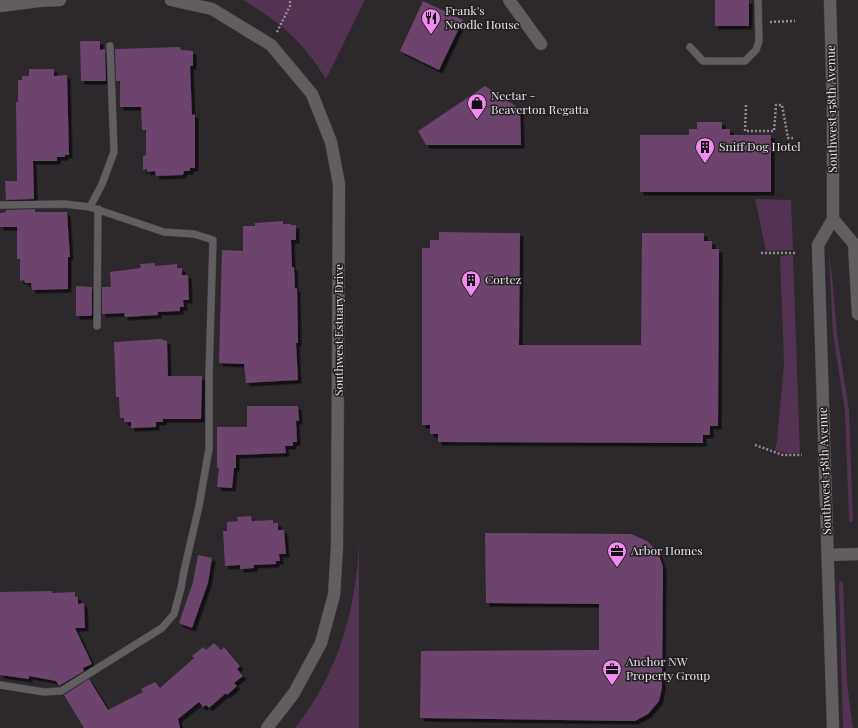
<svg xmlns="http://www.w3.org/2000/svg" width="858" height="728" font-family="'Playfair Display',serif">
<style>
.green{fill:#533352}
.building{fill:#6d446c;filter:url(#shadow)}
.lines{fill:none;stroke-linecap:round;stroke-linejoin:round}
.lane-casing{stroke:#474446;stroke-width:8}
.street-casing{stroke:#474446;stroke-width:13}
.secondary-casing{stroke:#474446;stroke-width:13}
.path{stroke:#918e91;stroke-width:2.5;stroke-dasharray:2 2;stroke-linecap:butt}
.lane{stroke:#615d61;stroke-width:7}
.street{stroke:#615d61;stroke-width:12}
.secondary{stroke:#615d61;stroke-width:12}
.labels{text-anchor:middle;stroke-width:3;stroke-linejoin:round;paint-order:stroke}
.poi-label{font-size:12px;fill:#e6e4e6;stroke:#221f22;text-anchor:start}
.street-label{font-size:12px;fill:#e6e4e6;stroke:#221f22}
</style>
<defs>
<filter id="shadow"><feDropShadow dx="3.5" dy="3.5" stdDeviation="0" flood-color="#0009"/></filter>
</defs>
<rect width="100%" height="100%" fill="#2c282c"/>
<!-- green -->
<g class="green">
<path d="M243,0H365L326,79C321,72 316,63 310,56C293,33 268,15 243,0Z"/>
<path d="M755,199L791,200L793,250L766,251Z"/>
<path d="M829,254L832,276L837,334L849,410L853,520L851,523L849,520L845,411L833,334Z"/>
<path d="M793,255L800,453C791,454 783,453 775,450L777,441L784,363L780,256Z"/>
<path d="M359,542V728H295C338,674 356,610 359,542Z"/>
<path d="M841,581L843,583L847,682L853,728H843L839,583Z"/>
</g>
<!-- building -->
<g class="building">
<rect x="715" y="0" width="34" height="26"/>
<path d="M423,1L463,20L439,70L400,51Z"/>
<path d="M80,41H100V50L105,49L106,81H81Z"/>
<path d="M180,47L181,50L193,51V66H190L192,115L195,114V168H190V171H184L183,175L156,176L155,171L147,172V169L143,170V156L146,155V130H142L141,107H120V81H116L115,49Z"/>
<path d="M29,69H54V76L67,75L69,155H65V157H57V161H33L34,199L6,200L5,181H17L16,102H18V80H22V76H29Z"/>
<path d="M485,86L520,109L521,145H426L418,131Z"/>
<path d="M697,122H722V129H730V135H771V192H640V135H689V129H697Z"/>
<path d="M35,209V212H67L70,257H68V289L32,290L31,283H25L24,280L20,281V259H17V227H0V213L6,212V210Z"/>
<path d="M283,221V224H291V225H296V240H291L292,267H294L295,288H297L298,343H296L298,380L246,383L244,364L219,363L222,250L243,251V226H255V223Z"/>
<path d="M439,232L520,233L519,345H641L642,233H704V241H712V249H719L718,426H710V435H703V443L438,442V434H430V425H422V248H430V240H439Z"/>
<path d="M155,263V266L177,264V268H182V275H188L189,300H183L184,307H180V311L158,312V315L125,317L124,313L102,314V287H111L110,272L141,268L140,264Z"/>
<path d="M76,286L92,287V315H91V316H76Z"/>
<path d="M161,339L167,341L168,376H202L201,419H163V422H156V427L131,428V422H124V418H120L119,397H116L114,342Z"/>
<path d="M247,406H298L299,421H296L297,442H293V446H285L286,453L236,455V468H234L232,488L217,487L219,468H217V427H247Z"/>
<path d="M251,516L252,521L273,520V523H278V530H284L286,554H279L280,561H276V564L254,565V568L240,569V565L225,566L223,531H227V522L238,521L237,517Z"/>
<path d="M485,533L631,534L647,541L658,552L663,567L662,688L659,701L648,714L635,721L420,718L421,651L599,650V604L486,603Z"/>
<path d="M198,555L212,558L208,583L192,628L179,623L193,582Z"/>
<path d="M52,591V593L75,592V597L78,596V604L84,603L85,628H75L92,664L83,668L84,671L59,686L56,681L29,676V679L0,675V592Z"/>
<path d="M214,643L221,650L224,647L240,666L237,669L243,676L234,683L237,686L227,695L226,693L209,708L206,705L203,707L199,702L178,719L180,728H84L64,695L89,679L108,710L143,692L141,689L155,682L160,688L194,658L192,656L203,647L206,650Z"/>
</g>
<g class="lines">
<defs>
<g id="lane">
<path d="M690,47L703,61H745L756,50L759,41L758,0"/>
<path d="M0,205L65,204L90,207L164,232L194,234L213,240L209,374V449L199,506L184,571L181,588L174,614L162,628L61,691L44,692L0,685"/>
<path d="M90,207L102,184L114,152L110,46"/>
<path d="M97,326L98,209"/>
</g>
<g id="street">
<path d="M171,0L212,9L271,45L312,94L331,142L339,184L337,547L334,595L321,643L294,693L267,728"/>
<path d="M509,0L541,44"/>
<path d="M0,6L39,1L60,0"/>
<path d="M828,555L858,554"/>
</g>
<g id="secondary">
<path d="M830,0L833,107V219L818,245L833,728"/>
<path d="M833,219L854,244L858,314"/>
</g>
</defs>
<!-- lane casing -->
<use href="#lane" class="lane-casing"/>
<!-- street casing -->
<use href="#street" class="street-casing"/>
<!-- secondary casing -->
<use href="#secondary" class="secondary-casing"/>
<!-- path -->
<g class="path">
<path d="M770,22L795,21"/>
<path d="M277,32L290,6V0"/>
<path d="M746,105L745,131H774L776,105H782L788,138H793"/>
<path d="M761,253H796"/>
<path d="M755,445L783,455H802"/>
</g>
<!-- lane -->
<use href="#lane" class="lane"/>
<!-- street -->
<use href="#street" class="street"/>
<!-- secondary -->
<use href="#secondary" class="secondary"/>
</g>
<!-- icons -->
<defs>
<symbol id="restaurant-pin" viewBox="-11 -11 22 30"><path d="M0 17L-7.5 6A9.5 9.5 0 1 1 7.5 6Z" fill="#f38af1" stroke="#221f22"/><path d="M-5-6h1v4h1v-4h1v4h1v-4h1v5L-1.5 .5V6h-2V.5L-5-1ZM5-6V6H3V1.5H1.5Q1.5-4 5-6Z" fill="#111"/></symbol>
<symbol id="shop-pin" viewBox="-11 -11 22 30"><path d="M0 17L-7.5 6A9.5 9.5 0 1 1 7.5 6Z" fill="#f38af1" stroke="#221f22"/><path d="M-5-2.5h2.3a2.7 3.5 0 0 1 5.4 0H5L5.5 6h-11ZM-1.5-2.5h3a1.5 2.3 0 0 0-3 0Z" fill="#111"/></symbol>
<symbol id="building-pin" viewBox="-11 -11 22 30"><path d="M0 17L-7.5 6A9.5 9.5 0 1 1 7.5 6Z" fill="#f38af1" stroke="#221f22"/><path d="M-4-6H4V6H1V3H-1V6H-4ZM-2.5-4.3h1.7v1.8h-1.7ZM.8-4.3h1.7v1.8H.8ZM-2.5-1h1.7V.8h-1.7ZM.8-1h1.7V.8H.8Z" fill="#111"/></symbol>
<symbol id="office-pin" viewBox="-11 -11 22 30"><path d="M0 17L-7.5 6A9.5 9.5 0 1 1 7.5 6Z" fill="#f38af1" stroke="#221f22"/><path d="M-6-3h4V-5.5h4V-3h4V5H-6ZM-1-4.5V-3h2v-1.5ZM-6 0V1H6V0Z" fill="#111"/></symbol>
</defs>
<g fill-rule="evenodd">
<use href="#restaurant-pin" x="420" y="7" width="22" height="30"/>
<use href="#shop-pin" x="466" y="92" width="22" height="30"/>
<use href="#building-pin" x="694" y="136" width="22" height="30"/>
<use href="#building-pin" x="460" y="269" width="22" height="30"/>
<use href="#office-pin" x="606" y="540" width="22" height="30"/>
<use href="#office-pin" x="601" y="658" width="22" height="30"/>
</g>
<g class="labels">
<!-- poi labels -->
<g class="poi-label">
<text x="445" y="15">Frank's<tspan x="445" dy="14">Noodle House</tspan></text>
<text x="491" y="100">Nectar -<tspan x="491" dy="14">Beaverton Regatta</tspan></text>
<text x="719" y="151">Sniff Dog Hotel</text>
<text x="485" y="284">Cortez</text>
<text x="631" y="555">Arbor Homes</text>
<text x="626" y="666">Anchor NW<tspan x="626" dy="14">Property Group</tspan></text>
</g>
<!-- street labels -->
<g class="street-label">
<text transform="translate(832 109) rotate(-91)" y="4">Southwest 158th Avenue</text>
<text transform="translate(339 330) rotate(-90)" y="4">Southwest Estuary Drive</text>
<text transform="translate(825 471) rotate(-92)" y="4">Southwest 158th Avenue</text>
</g>
</g>
</svg>
